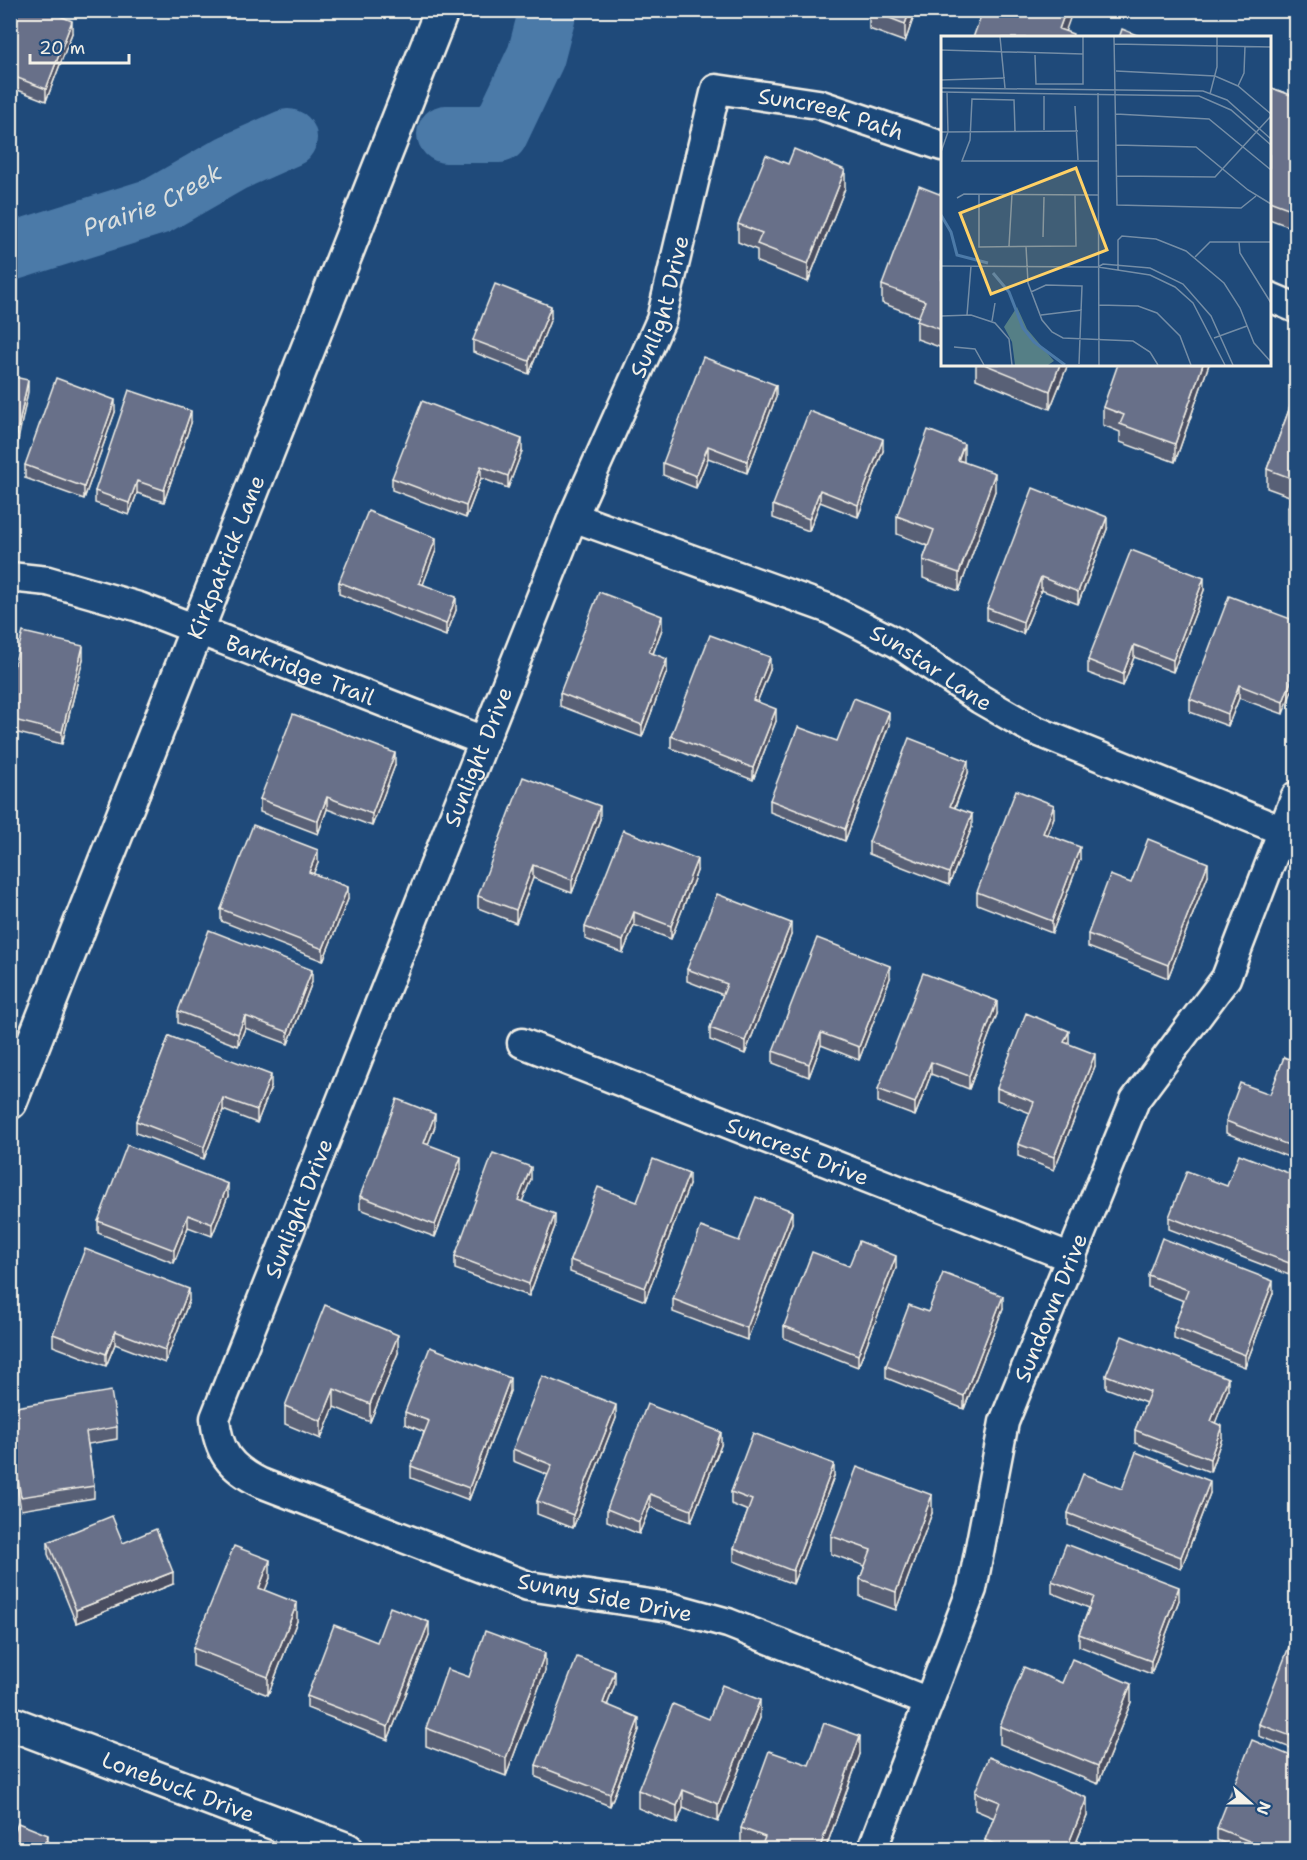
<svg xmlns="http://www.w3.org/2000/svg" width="1307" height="1860" font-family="'Shantell Sans',sans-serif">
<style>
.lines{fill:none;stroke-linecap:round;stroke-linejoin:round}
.river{stroke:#4c7aa8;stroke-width:58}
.minor-casing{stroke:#f4f1e8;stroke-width:33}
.tertiary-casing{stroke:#f4f1e8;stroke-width:38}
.minor{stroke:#1f4a7a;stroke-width:28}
.tertiary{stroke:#1f4a7a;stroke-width:33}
.wall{fill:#596076;stroke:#f4f1e8;stroke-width:1.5}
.shaded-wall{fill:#494e60;stroke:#f4f1e8;stroke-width:1.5}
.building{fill:#687089;stroke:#f4f1e8;stroke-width:1.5}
.labels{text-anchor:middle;stroke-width:5;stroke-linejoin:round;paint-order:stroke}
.street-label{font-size:22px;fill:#f4f1e8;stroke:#1f4a7a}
.water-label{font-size:24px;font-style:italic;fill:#dbdfde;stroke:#1f4a7a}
.inset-river{fill:none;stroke:#4c7aa8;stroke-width:3}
.inset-road{fill:none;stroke:#748da6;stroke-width:1.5}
.view{fill:#ffd166;fill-opacity:0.15;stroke:#ffd166;stroke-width:3}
.inset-edge{fill:none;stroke:#f4f1e8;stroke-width:3}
</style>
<rect width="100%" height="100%" fill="#1f4a7a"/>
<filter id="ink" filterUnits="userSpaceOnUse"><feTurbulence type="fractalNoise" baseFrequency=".0167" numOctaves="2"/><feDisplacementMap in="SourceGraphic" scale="12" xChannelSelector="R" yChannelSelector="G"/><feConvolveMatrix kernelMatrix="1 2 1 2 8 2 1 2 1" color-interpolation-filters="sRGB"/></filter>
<g filter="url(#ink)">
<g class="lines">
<!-- river -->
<g class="river">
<path d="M446,134H499L536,56L548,10"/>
<path id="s1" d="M10,252L157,206L232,163L288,138"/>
</g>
<defs>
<g id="minor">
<path d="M1270,297L1296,308"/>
<path id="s2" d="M573,517L827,608L897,643L980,699L1032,729L1283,831"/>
<path id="s3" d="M10,577L48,581L139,607L484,741"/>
<path id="s4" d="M522,1043L1072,1258"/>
<path id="s5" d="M929,1702L728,1623L670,1607L528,1586L261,1483C230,1468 218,1452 215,1418L573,517L661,320L716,89L818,104L942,146"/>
<path id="s6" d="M872,1850L972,1589L1004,1422L1135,1100L1226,978L1296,796"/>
</g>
<g id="tertiary">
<path id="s7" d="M10,1102L442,10"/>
<path id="s8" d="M10,1723L347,1850"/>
</g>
</defs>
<!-- minor casing -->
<use href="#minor" class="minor-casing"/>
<!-- tertiary casing -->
<use href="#tertiary" class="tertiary-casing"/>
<!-- minor -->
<use href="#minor" class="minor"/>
<!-- tertiary -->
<use href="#tertiary" class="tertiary"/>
</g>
<!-- wall -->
<g class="wall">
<path d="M10,10L72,33L46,101L10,87Z"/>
<path d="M854,10H916L905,42L869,29V16Z"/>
<path d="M1296,14V45H1294V27Z"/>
<path d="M1269,87L1296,97V229L1269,219Z"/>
<path d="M845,188L808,282L757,262V250L738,242V224Z"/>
<path d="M942,195V348L917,339V321L919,317L882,303V285Z"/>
<path d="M551,318L529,374L473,352V340Z"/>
<path d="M976,364H1068L1050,409L976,379Z"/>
<path d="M1209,364L1175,462L1120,442V432L1103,425V407Z"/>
<path d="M1296,391V528L1288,525V507L1292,497L1267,488V469Z"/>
<path d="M776,397L747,473L708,458L696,488L663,475V463Z"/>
<path d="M115,412L84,499L25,478V465Z"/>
<path d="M191,423L164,502L137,493L129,515L95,503V491Z"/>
<path d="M522,451L508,488L481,478L466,518L392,490V478Z"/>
<path d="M883,451L858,517L820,502L809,531L773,518V505Z"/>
<path d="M964,462L995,491L959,591L923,578V560L928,546L897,534V516Z"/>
<path d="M1107,529L1078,604L1041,590L1023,634L987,620V608Z"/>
<path d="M436,550L423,584L456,610L446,636L339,594V582Z"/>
<path d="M1204,590L1173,672L1134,657L1123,686L1088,673V660Z"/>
<path d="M1296,621L1283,714L1239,698L1228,726L1190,712V699Z"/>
<path d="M662,629L653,654L667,671L642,737L560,706V693Z"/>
<path d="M83,659L62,744L10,731V680Z"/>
<path d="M770,670L757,702L776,721L753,780L671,748V736Z"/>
<path d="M889,725L845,841L770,812V800Z"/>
<path d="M395,765L372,826L327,809L318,834L260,812V799Z"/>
<path d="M968,773L955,808L972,827L949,885L869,854V842Z"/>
<path d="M1054,817L1048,834L1080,859L1052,933L977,904V892Z"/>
<path d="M600,819L572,893L533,878L516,923L478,908V896Z"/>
<path d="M318,863L313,873L348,899L323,961L221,921V909Z"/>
<path d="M697,871L671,939L634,925L623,953L585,939V927Z"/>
<path d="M1208,875L1168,978L1088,947V934L1131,883Z"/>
<path d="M791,935L745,1054L710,1040V1028L723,995L687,981V969Z"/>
<path d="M890,978L859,1060L821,1045L809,1077L773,1063V1051Z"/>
<path d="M312,982L288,1044L245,1028L238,1046L178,1023V1011Z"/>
<path d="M997,1014L969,1089L931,1074L915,1116L878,1102V1089Z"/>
<path d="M169,1036L271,1087L257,1123L223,1110L204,1159L136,1133V1121Z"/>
<path d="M1069,1043V1044L1095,1066L1054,1170L1018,1156V1144L1030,1113L997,1100V1088Z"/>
<path d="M1296,1062V1160L1226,1133V1121L1270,1094Z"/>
<path d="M435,1126L428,1144L461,1169L435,1237L360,1209V1196Z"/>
<path d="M1296,1176L1289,1275L1169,1229V1217Z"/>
<path d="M531,1179L522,1201L555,1226L529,1296L455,1269V1256Z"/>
<path d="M689,1185L645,1301L570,1272V1260L637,1202Z"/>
<path d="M228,1196L212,1236L188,1227L174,1263L98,1233V1221Z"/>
<path d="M792,1223L747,1340L673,1312V1299L739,1241Z"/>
<path d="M849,1266L896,1268L858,1367L784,1338V1326Z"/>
<path d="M1148,1275L1273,1293L1245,1367L1174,1339V1327L1184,1301L1148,1287Z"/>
<path d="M189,1301L165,1363L115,1344L106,1366L53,1346V1334Z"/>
<path d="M1003,1308L964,1409L886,1378V1366L928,1312Z"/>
<path d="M398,1353L370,1422L334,1407L321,1439L285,1424V1406Z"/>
<path d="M1106,1375L1228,1390L1215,1423L1222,1438L1210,1472L1135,1443V1430L1146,1403L1106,1388Z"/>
<path d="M510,1391L469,1500L411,1478V1466L424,1432L405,1424V1412Z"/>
<path d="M10,1408L117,1427V1439L88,1444L94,1486V1498L21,1510L10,1444Z"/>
<path d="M616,1418L573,1528L537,1514V1501L548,1475L513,1461V1449Z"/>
<path d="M721,1445L691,1522L650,1507L639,1534L607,1521V1509Z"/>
<path d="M834,1476L793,1584L734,1561V1548L748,1511L731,1504V1492Z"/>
<path d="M1122,1489L1210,1493L1181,1569L1068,1525V1513Z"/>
<path d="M932,1513L896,1610L860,1597V1579L865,1566L831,1554V1536Z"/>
<path d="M48,1542L173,1584L76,1623L48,1554Z"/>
<path d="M270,1578L265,1590L297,1621L268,1695L193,1666V1648Z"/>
<path d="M1052,1581L1179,1600L1151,1674L1079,1646V1634L1089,1608L1052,1593Z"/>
<path d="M429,1635L388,1740L307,1708V1696L377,1642Z"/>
<path d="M1296,1641V1750L1259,1736V1724Z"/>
<path d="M545,1671L506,1776L426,1746V1728L469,1677Z"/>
<path d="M1062,1683L1131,1702L1098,1784L1000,1744V1726Z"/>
<path d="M615,1684L607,1705L639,1730L610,1806L536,1777V1765Z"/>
<path d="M760,1718L718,1822L683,1808L677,1824L638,1808V1790L709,1719Z"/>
<path d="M860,1754L825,1850H750L741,1846V1828L809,1765Z"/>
<path d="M975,1792L1087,1816L1073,1850H985V1840L994,1818L975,1810Z"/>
<path d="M1217,1828L1296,1850H1241L1217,1840Z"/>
</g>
<!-- shaded-wall -->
<g class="shaded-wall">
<path d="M910,10H916L905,42V24Z"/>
<path d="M1066,10H1073L1063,38L1059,29Z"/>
<path d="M72,21V33L46,101V89Z"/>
<path d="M845,170V188L808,282V264Z"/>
<path d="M551,306V318L529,374V361Z"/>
<path d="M1060,364H1068L1050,409V391Z"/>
<path d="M1203,364H1209L1175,462V444Z"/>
<path d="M28,380V392L10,479V467Z"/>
<path d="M776,385V397L747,473V461Z"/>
<path d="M115,400V412L84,499V487Z"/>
<path d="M191,411V423L164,502V490Z"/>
<path d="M522,439V451L508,488V476Z"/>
<path d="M883,439V451L858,517V505Z"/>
<path d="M964,444V462L958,460Z"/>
<path d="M708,446V458L696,488V476Z"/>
<path d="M481,466V478L466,518V506Z"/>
<path d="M995,473V491L959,591V573Z"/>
<path d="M137,481V493L129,515V503Z"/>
<path d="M820,490V502L809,531V519Z"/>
<path d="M1107,517V529L1078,604V592Z"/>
<path d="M436,538V550L419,595V583Z"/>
<path d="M1041,577V590L1023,634V622Z"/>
<path d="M1204,578V590L1173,672V660Z"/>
<path d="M456,597V610L446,636V624Z"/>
<path d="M662,616V629L649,664V652Z"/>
<path d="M1134,645V657L1123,686V674Z"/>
<path d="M83,646V659L62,744V732Z"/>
<path d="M770,657V670L753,712V700Z"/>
<path d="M667,659V671L642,737V725Z"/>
<path d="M1296,668V680L1283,714V702Z"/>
<path d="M1239,685V698L1228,726V714Z"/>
<path d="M776,709V721L753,780V768Z"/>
<path d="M889,712V725L845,841V829Z"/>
<path d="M395,753V765L372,826V814Z"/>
<path d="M968,761V773L950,819V806Z"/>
<path d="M327,797V809L318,834V821Z"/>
<path d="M1054,805V817L1043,845V833Z"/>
<path d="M600,806V819L572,893V880Z"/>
<path d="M972,814V827L949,885V873Z"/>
<path d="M1080,847V859L1052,933V921Z"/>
<path d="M318,850V863L309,884V872Z"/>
<path d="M697,859V871L671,939V926Z"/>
<path d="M1208,863V875L1168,978V965Z"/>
<path d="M533,865V878L516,923V910Z"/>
<path d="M348,887V899L323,961V949Z"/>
<path d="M634,912V925L623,953V941Z"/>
<path d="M791,923V935L745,1054V1041Z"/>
<path d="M890,966V978L859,1060V1047Z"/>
<path d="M312,970V982L288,1044V1032Z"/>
<path d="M997,1001V1014L969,1089V1076Z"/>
<path d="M245,1016V1028L238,1046V1034Z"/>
<path d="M1069,1031V1043L1064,1054V1042Z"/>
<path d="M821,1033V1045L809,1077V1064Z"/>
<path d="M1095,1054V1066L1054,1170V1157Z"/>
<path d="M931,1062V1074L915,1116V1103Z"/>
<path d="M271,1075V1087L257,1123V1110Z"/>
<path d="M223,1098V1110L204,1159V1147Z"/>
<path d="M435,1114V1126L424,1155V1143Z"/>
<path d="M461,1157V1169L435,1237V1225Z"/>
<path d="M531,1167V1179L518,1212V1200Z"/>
<path d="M689,1173V1185L645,1301V1288Z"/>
<path d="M228,1184V1196L212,1236V1224Z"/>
<path d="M792,1211V1223L747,1340V1328Z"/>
<path d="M555,1214V1226L529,1296V1284Z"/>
<path d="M188,1215V1227L174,1263V1250Z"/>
<path d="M1296,1242V1254L1289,1275V1263Z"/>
<path d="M896,1256V1268L858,1367V1355Z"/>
<path d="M1273,1281V1293L1245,1367V1355Z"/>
<path d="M189,1289V1301L165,1363V1350Z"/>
<path d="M1003,1296V1308L964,1409V1396Z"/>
<path d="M115,1331V1344L106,1366V1354Z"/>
<path d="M398,1335V1353L370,1422V1404Z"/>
<path d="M510,1378V1391L469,1500V1488Z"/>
<path d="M1228,1378V1390L1211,1434V1421Z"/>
<path d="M334,1389V1407L321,1439V1421Z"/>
<path d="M616,1405V1418L573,1528V1515Z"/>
<path d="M1222,1426V1438L1210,1472V1459Z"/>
<path d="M721,1432V1445L691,1522V1510Z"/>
<path d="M834,1464V1476L793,1584V1571Z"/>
<path d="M1210,1481V1493L1181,1569V1557Z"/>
<path d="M650,1494V1507L639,1534V1522Z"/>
<path d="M932,1495V1513L896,1610V1592Z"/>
<path d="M270,1560V1578L259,1606V1588Z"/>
<path d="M173,1572V1584L76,1623V1610Z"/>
<path d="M1179,1587V1600L1151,1674V1661Z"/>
<path d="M297,1603V1621L268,1695V1677Z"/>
<path d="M429,1622V1635L388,1740V1727Z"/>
<path d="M545,1653V1671L506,1776V1758Z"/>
<path d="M615,1671V1684L603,1716V1703Z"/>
<path d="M1131,1684V1702L1098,1784V1766Z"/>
<path d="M760,1700V1718L718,1822V1804Z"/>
<path d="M639,1718V1730L610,1806V1794Z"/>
<path d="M860,1736V1754L825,1850H819Z"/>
<path d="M683,1790V1808L677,1824V1806Z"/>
<path d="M1087,1798V1816L1073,1850H1066Z"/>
<path d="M48,1835V1847L47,1850H43Z"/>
</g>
<!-- building -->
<g class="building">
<path d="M10,10H46L72,21L46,89L10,75Z"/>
<path d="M869,10H910L905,24Z"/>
<path d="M983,10H1066L1059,29L1073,34L1072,38H973Z"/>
<path d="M1296,14V27H1294Z"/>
<path d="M1122,29L1144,38H1119Z"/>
<path d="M1269,87L1296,97V211L1269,201Z"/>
<path d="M794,149L845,170L808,264L757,244L762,233L738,224L766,155L788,164Z"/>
<path d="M919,186L942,195V330L917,321L925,301L882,285Z"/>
<path d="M495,284L551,306L529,361L473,340Z"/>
<path d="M703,357L776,385L747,461L708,446L696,476L663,463Z"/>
<path d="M984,364H1060L1050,391Z"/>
<path d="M1118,364H1203L1175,444L1120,424L1124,415L1103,407Z"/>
<path d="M10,376L28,380L10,467Z"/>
<path d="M56,378L115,400L84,487L25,465Z"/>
<path d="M129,390L191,411L164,490L137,481L129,503L95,491Z"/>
<path d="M1296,391V480L1267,469Z"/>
<path d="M422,401L522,439L508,476L481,466L466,506L392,478Z"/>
<path d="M809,411L883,439L858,505L820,490L809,519L773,505Z"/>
<path d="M928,430L964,444L958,460L995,473L959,573L923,560L934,530L897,516Z"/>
<path d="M1296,484V510L1288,507Z"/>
<path d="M1033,488L1107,517L1078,592L1041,577L1023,622L987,608Z"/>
<path d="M368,511L436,538L419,583L456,597L446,624L339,582Z"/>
<path d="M1131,550L1204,578L1173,660L1134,645L1123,674L1088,660Z"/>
<path d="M599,592L662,616L649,652L667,659L642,725L560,693Z"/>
<path d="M1229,596L1296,621V668L1283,702L1239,685L1228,714L1190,699Z"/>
<path d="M23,632L83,646L62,732L10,719V680Z"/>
<path d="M710,635L770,657L753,700L776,709L753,768L671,736Z"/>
<path d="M854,698L889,712L845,829L770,800L798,727L837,741Z"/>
<path d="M293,714L395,753L372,814L327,797L318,821L260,799Z"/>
<path d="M909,738L968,761L950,806L972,814L949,873L869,842Z"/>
<path d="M523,777L600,806L572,880L533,865L516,910L478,896Z"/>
<path d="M1016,790L1054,805L1043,833L1080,847L1052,921L977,892Z"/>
<path d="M253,825L318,850L309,872L348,887L323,949L221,909Z"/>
<path d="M623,830L697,859L671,926L634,912L623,941L585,927Z"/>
<path d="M1148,839L1208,863L1168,965L1088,934L1110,875L1131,883Z"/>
<path d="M717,894L791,923L745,1041L710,1028L727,984L687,969Z"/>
<path d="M209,930L312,970L288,1032L245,1016L238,1034L178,1011Z"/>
<path d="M817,938L890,966L859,1047L821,1033L809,1064L773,1051Z"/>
<path d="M923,973L997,1001L969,1076L931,1062L915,1103L878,1089Z"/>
<path d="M1026,1013L1069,1031L1064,1042L1095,1054L1054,1157L1018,1144L1034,1102L997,1088Z"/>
<path d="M169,1036L271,1075L257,1110L223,1098L204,1147L136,1121Z"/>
<path d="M1284,1057L1296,1062V1148L1226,1121L1240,1083L1270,1094Z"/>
<path d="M397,1099L435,1114L424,1143L461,1157L435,1225L360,1196Z"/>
<path d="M127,1145L228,1184L212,1224L188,1215L174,1250L98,1221Z"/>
<path d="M493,1153L531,1167L518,1200L555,1214L529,1284L455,1256Z"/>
<path d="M1239,1154L1296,1176V1242L1289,1263L1169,1217L1187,1171L1227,1186Z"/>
<path d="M653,1159L689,1173L645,1288L570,1260L598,1187L637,1202Z"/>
<path d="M756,1197L792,1211L747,1328L673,1299L701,1227L739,1241Z"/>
<path d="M1162,1238L1273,1281L1245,1355L1174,1327L1188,1290L1148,1275Z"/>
<path d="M859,1241L896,1256L858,1355L784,1326L812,1252L849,1266Z"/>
<path d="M85,1249L189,1289L165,1350L115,1331L106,1354L53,1334Z"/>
<path d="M943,1273L1003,1296L964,1396L886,1366L909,1305L928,1312Z"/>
<path d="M325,1305L398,1335L370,1404L334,1389L321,1421L285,1406Z"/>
<path d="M1122,1336L1228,1378L1211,1421L1222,1426L1210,1459L1135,1430L1150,1392L1106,1375Z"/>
<path d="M430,1347L510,1378L469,1488L411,1466L429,1421L405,1412Z"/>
<path d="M542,1376L616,1405L573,1515L537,1501L552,1465L513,1449Z"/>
<path d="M111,1391L117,1427L86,1432L94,1486L21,1497L10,1432V1408Z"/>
<path d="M647,1404L721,1432L691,1510L650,1494L639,1522L607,1509Z"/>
<path d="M753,1433L834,1464L793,1571L734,1548L752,1500L731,1492Z"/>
<path d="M1136,1452L1210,1481L1181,1557L1068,1513L1083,1474L1122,1489Z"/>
<path d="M857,1467L932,1495L896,1592L860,1579L871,1550L831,1536Z"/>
<path d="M112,1516L123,1543L156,1529L173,1572L76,1610L48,1542Z"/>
<path d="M1066,1544L1179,1587L1151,1661L1079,1634L1094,1597L1052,1581Z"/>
<path d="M234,1546L270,1560L259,1588L297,1603L268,1677L193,1648Z"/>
<path d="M390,1607L429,1622L388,1727L307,1696L334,1625L377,1642Z"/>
<path d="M485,1631L545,1653L506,1758L426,1728L447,1669L469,1677Z"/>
<path d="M1292,1639L1296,1641V1738L1259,1724Z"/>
<path d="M577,1657L615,1671L603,1703L639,1718L610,1794L536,1765Z"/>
<path d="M1072,1659L1131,1684L1098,1766L1000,1726L1024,1667L1062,1683Z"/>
<path d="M722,1685L760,1700L718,1804L683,1790L677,1806L638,1790L673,1704L709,1719Z"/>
<path d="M824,1723L860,1736L819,1850H760L765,1837L741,1828L769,1751L809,1765Z"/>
<path d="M1252,1740L1296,1758V1850H1271L1217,1828Z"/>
<path d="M989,1757L1087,1798L1066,1850H1008L985,1840L1000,1802L975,1792Z"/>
<path d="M18,1823L48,1835L43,1850H10V1844Z"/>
<path d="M1211,1844L1225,1850H1209Z"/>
</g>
</g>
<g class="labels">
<!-- street labels -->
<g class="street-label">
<text dy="8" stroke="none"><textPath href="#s5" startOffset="2331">Suncreek Path</textPath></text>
<text dy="8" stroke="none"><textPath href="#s5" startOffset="1988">Sunlight Drive</textPath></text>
<text dy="8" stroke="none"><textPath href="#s7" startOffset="586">Kirkpatrick Lane</textPath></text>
<text dy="8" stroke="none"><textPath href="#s2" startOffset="390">Sunstar Lane</textPath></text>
<text dy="8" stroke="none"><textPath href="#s3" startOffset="306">Barkridge Trail</textPath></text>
<text dy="8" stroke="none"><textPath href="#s5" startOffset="1502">Sunlight Drive</textPath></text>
<text dy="8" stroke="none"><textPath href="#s4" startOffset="296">Suncrest Drive</textPath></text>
<text dy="8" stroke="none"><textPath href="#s5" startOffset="1016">Sunlight Drive</textPath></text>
<text dy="8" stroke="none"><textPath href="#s6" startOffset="573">Sundown Drive</textPath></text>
<text transform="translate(605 1597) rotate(11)" y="8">Sunny Side Drive</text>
<text dy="8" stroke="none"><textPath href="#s8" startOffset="180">Lonebuck Drive</textPath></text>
</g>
<!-- water labels -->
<g class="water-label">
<text dy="8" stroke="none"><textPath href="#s1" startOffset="152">Prairie Creek</textPath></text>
</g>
</g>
<!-- overview -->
<g transform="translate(941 36)">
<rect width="330" height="330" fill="#1f4a7a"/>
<path d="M76,271L86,293L113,325L107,329H74L71,306L63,291Z" fill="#557f86"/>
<path class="inset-river" d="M0,179L10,196L16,219L47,227M52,237L68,256L82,292L93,306L124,329"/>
<path class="inset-road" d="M59,1L64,52M173,1L176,169L300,172L315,160M173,8L330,11M0,14L142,18M94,19L95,48H142V1M175,35L274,40L297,50L330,78M0,44L64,42M297,50L303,37L304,10M0,52L262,55L286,64L330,103M0,56L258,60L290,74L330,109M157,57L158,329M269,58L276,31V1M103,60V94M134,70L137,124M175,78L268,83L330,134M74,95L73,64L31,63L29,104L21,125H157M0,96L137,95M175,109L255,111L307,154L330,168M0,116L7,96L6,56M175,140L274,141L330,80M38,158V211L135,210L134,159M16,162L23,158L157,159M102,201L103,161M298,206L299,217L330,267M68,210L71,158M85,210L87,247L101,284L111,296L122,302L192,305L209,316L217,329M254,221L269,206H330M0,230L157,231L209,239L234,251L252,267L284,329M157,231L162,228L209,232L242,248L270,280L292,329M177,235V204L181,200L215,203L245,215L283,247L299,272L313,307L330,326M90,256L105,249L141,250L138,328M158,269L197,270L216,277L239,300L250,329M26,279L30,230M100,279L141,274M0,280L30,279L54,287L68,303L71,329M51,285L54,267M273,302L306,290M13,311L34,313L43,329"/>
<path class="view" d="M135,132L166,214L50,258L19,177Z"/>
<rect width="330" height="330" class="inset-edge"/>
</g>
<!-- margin -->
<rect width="1307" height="1860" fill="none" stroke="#1f4a7a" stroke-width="36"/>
<rect x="18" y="18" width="1271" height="1824" fill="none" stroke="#f4f1e8" stroke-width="2" filter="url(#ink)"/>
<!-- north arrow -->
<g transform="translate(1250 1803) rotate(111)" stroke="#1f4a7a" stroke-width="4.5" paint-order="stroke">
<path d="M0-4.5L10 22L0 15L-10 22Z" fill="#f4f1e8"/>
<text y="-9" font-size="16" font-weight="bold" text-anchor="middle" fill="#f4f1e8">N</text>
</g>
<!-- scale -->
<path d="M30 54v9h99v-9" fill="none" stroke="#f4f1e8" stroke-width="3"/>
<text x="39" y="54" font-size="18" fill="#f4f1e8" stroke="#1f4a7a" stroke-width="4.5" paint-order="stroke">20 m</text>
</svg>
